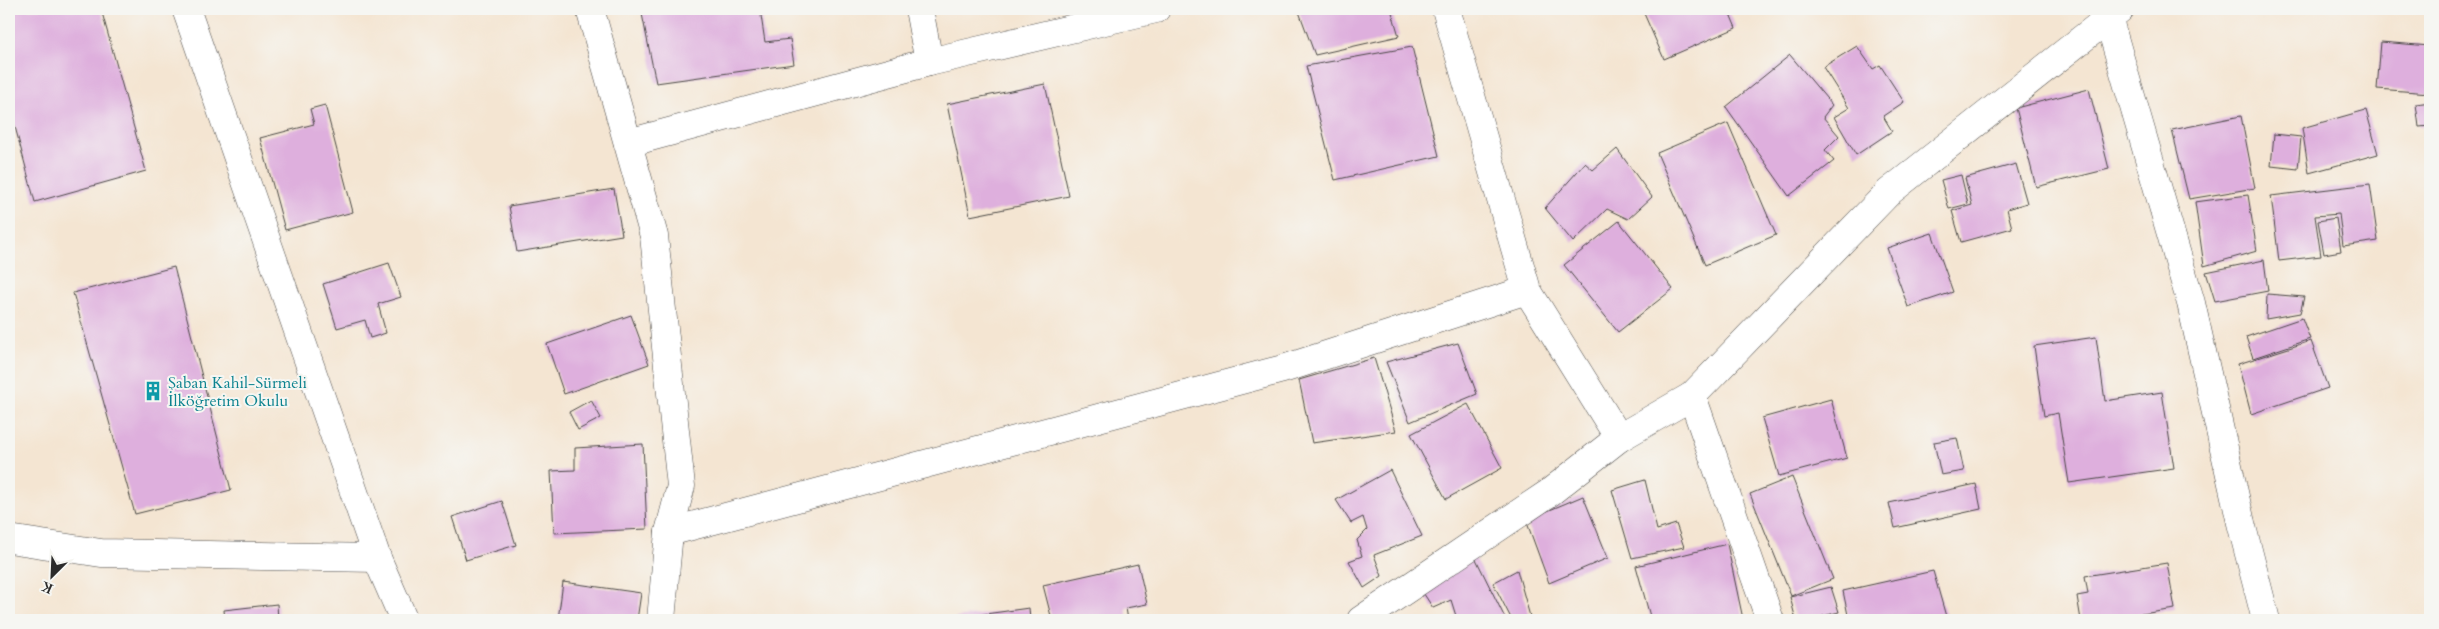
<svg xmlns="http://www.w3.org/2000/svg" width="2439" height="629" font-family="Cardo,serif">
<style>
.building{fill:#deafdd}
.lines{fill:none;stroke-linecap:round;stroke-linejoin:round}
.minor-casing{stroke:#494744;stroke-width:29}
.minor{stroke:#fff;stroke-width:28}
.labels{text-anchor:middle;stroke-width:4;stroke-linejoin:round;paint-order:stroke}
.culture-label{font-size:16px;fill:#0d838f;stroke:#f6f6f2;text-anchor:start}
</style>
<rect width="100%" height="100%" fill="#f6f6f2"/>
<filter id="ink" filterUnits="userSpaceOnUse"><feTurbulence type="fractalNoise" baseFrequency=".02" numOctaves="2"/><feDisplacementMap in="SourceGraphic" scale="10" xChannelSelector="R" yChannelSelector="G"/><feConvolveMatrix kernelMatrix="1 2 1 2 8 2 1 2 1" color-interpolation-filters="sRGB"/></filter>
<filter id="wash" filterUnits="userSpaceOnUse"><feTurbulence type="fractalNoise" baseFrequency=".0096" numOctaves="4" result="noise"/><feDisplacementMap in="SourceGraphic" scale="20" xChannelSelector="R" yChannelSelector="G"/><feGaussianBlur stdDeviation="1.12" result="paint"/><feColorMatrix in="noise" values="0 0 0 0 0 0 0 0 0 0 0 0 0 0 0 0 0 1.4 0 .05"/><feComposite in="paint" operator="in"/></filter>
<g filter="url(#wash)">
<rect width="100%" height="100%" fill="#f4e5d2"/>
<g id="blocks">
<!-- building -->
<g class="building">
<path d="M9,9H101L146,171L35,202L9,104Z"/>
<path d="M641,9H760L765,42L790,39L794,64L656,83Z"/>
<path d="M1298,9H1391L1399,36L1315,55Z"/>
<path d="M1642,9H1728L1736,28L1664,59Z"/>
<path d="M2381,42L2430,46V93L2377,89Z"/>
<path d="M1857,46L1873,69L1880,65L1904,102L1883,116L1892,131L1856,155L1834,117L1849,108L1823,67Z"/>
<path d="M1412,47L1439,156L1335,180L1306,66Z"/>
<path d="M1790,55L1832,105L1823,117L1839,136L1825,150L1834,161L1789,196L1726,107Z"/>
<path d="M1045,84L1069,196L970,216L947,104Z"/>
<path d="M2089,89L2109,169L2036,187L2016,108Z"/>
<path d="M2430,102V126L2419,127L2416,104Z"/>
<path d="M325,105L353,212L285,230L260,138L314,124L310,109Z"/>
<path d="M2366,110L2378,154L2309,173L2302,128Z"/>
<path d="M2241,116L2255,188L2189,199L2172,130Z"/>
<path d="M1728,123L1776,235L1705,265L1657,153Z"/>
<path d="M2274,134L2301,137L2298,169L2271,166Z"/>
<path d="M1617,149L1652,197L1628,219L1607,209L1573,242L1545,208L1585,163L1593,170Z"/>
<path d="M2016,164L2027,203L2007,209L2012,228L1961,242L1952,211L1972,205L1965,178Z"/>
<path d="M1961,175L1968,204L1949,209L1941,180Z"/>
<path d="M2370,184L2378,241L2343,246L2339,214L2315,216L2321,256L2279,261L2271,196Z"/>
<path d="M614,189L622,235L517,252L509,206Z"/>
<path d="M2248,195L2257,251L2204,266L2195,202Z"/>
<path d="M2336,218L2341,251L2324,254L2318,221Z"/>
<path d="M1619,221L1673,289L1618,332L1564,265Z"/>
<path d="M1932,233L1953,292L1908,307L1887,248Z"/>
<path d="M2264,260L2268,291L2215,301L2206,272Z"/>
<path d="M389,263L401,297L378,304L386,333L370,338L365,320L337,328L323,284Z"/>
<path d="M174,267L231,490L135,514L73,293Z"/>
<path d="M2267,294L2304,297L2300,313L2266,319Z"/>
<path d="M631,315L649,364L564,394L547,344Z"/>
<path d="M2302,318L2310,339L2253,358L2246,337Z"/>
<path d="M2096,337L2105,401L2162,392L2174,468L2069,483L2058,413L2044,416L2034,346Z"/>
<path d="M2311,341L2328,388L2251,414L2238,364Z"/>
<path d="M1458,343L1477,394L1410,422L1386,362Z"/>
<path d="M1374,358L1396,431L1312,443L1299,380Z"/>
<path d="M1831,399L1847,458L1779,476L1762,418Z"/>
<path d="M591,400L601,418L578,430L569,412Z"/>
<path d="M1468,404L1502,468L1446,499L1411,434Z"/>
<path d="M1957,438L1964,471L1941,475L1934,442Z"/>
<path d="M643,444L647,529L554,533L551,471L575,470V448Z"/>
<path d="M1390,470L1422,536L1374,555L1382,576L1364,588L1349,561L1362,556L1357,540L1367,530L1363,517L1351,523L1336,500Z"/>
<path d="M1792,477L1833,579L1791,596L1750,494Z"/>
<path d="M1645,480L1657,530L1676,524L1684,547L1632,558L1612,490Z"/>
<path d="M1976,484L1981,509L1895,528L1889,503Z"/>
<path d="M1583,496L1608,558L1549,583L1526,520Z"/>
<path d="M502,501L516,545L466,560L452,517Z"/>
<path d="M1727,544L1743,619L1651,620L1636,566Z"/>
<path d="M1475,557L1506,620H1448L1456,616L1451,600L1433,608L1422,591Z"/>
<path d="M2167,563L2175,609L2102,620H2081L2077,596L2088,594L2085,576Z"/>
<path d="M1138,564L1147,604L1126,608L1128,620H1052L1043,585Z"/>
<path d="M1517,570L1531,620H1512L1493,583Z"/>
<path d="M1933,571L1947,620H1849L1843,591Z"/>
<path d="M563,582L641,593L637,620H558Z"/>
<path d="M1831,587L1839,612L1808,620H1796L1790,597Z"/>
<path d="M277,604L278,620H225L224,610Z"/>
<path d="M1029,608L1030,620H956V618Z"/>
</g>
</g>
</g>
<g filter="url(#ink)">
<use href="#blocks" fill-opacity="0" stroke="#494744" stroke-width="1"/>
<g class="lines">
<defs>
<g id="minor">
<path d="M186,9L377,558L404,620"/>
<path d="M590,9L654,236L681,486L669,532L661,620"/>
<path d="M919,9L929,62"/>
<path d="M1446,9L1527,290L1619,438"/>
<path d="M2108,17L2191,303L2241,523L2266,620"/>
<path d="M628,143L929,62L1156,9"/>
<path d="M1692,396L1770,620"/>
<path d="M669,532L1283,369L1527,290"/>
<path d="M9,539L101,553L377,558"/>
<path d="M1361,620L1549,493L1619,438L1692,396L1889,192L2120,9"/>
</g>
</defs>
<!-- minor casing -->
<use href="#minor" class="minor-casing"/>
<!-- minor -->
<use href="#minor" class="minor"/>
</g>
</g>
<!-- icons -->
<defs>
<symbol id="building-bare" viewBox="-9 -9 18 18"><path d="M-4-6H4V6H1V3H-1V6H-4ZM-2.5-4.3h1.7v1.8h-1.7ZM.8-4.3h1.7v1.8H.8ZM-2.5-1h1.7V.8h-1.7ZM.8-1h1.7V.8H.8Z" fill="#0f9aa8" stroke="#f6f6f2" stroke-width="2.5" paint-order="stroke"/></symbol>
</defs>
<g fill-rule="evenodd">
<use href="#building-bare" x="139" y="377" width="28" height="28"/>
</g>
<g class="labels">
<!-- culture labels -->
<g class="culture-label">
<text x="168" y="388">Şaban Kahil-Sürmeli<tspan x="168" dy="18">İlköğretim Okulu</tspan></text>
</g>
</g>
<!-- margin -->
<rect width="2439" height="629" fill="none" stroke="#f6f6f2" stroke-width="30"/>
<!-- north arrow -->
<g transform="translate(52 576) rotate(204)" stroke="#f6f6f2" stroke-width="4" paint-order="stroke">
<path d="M0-4L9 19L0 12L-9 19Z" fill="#2b2b2b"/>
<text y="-8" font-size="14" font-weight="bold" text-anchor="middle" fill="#2b2b2b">K</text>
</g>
</svg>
